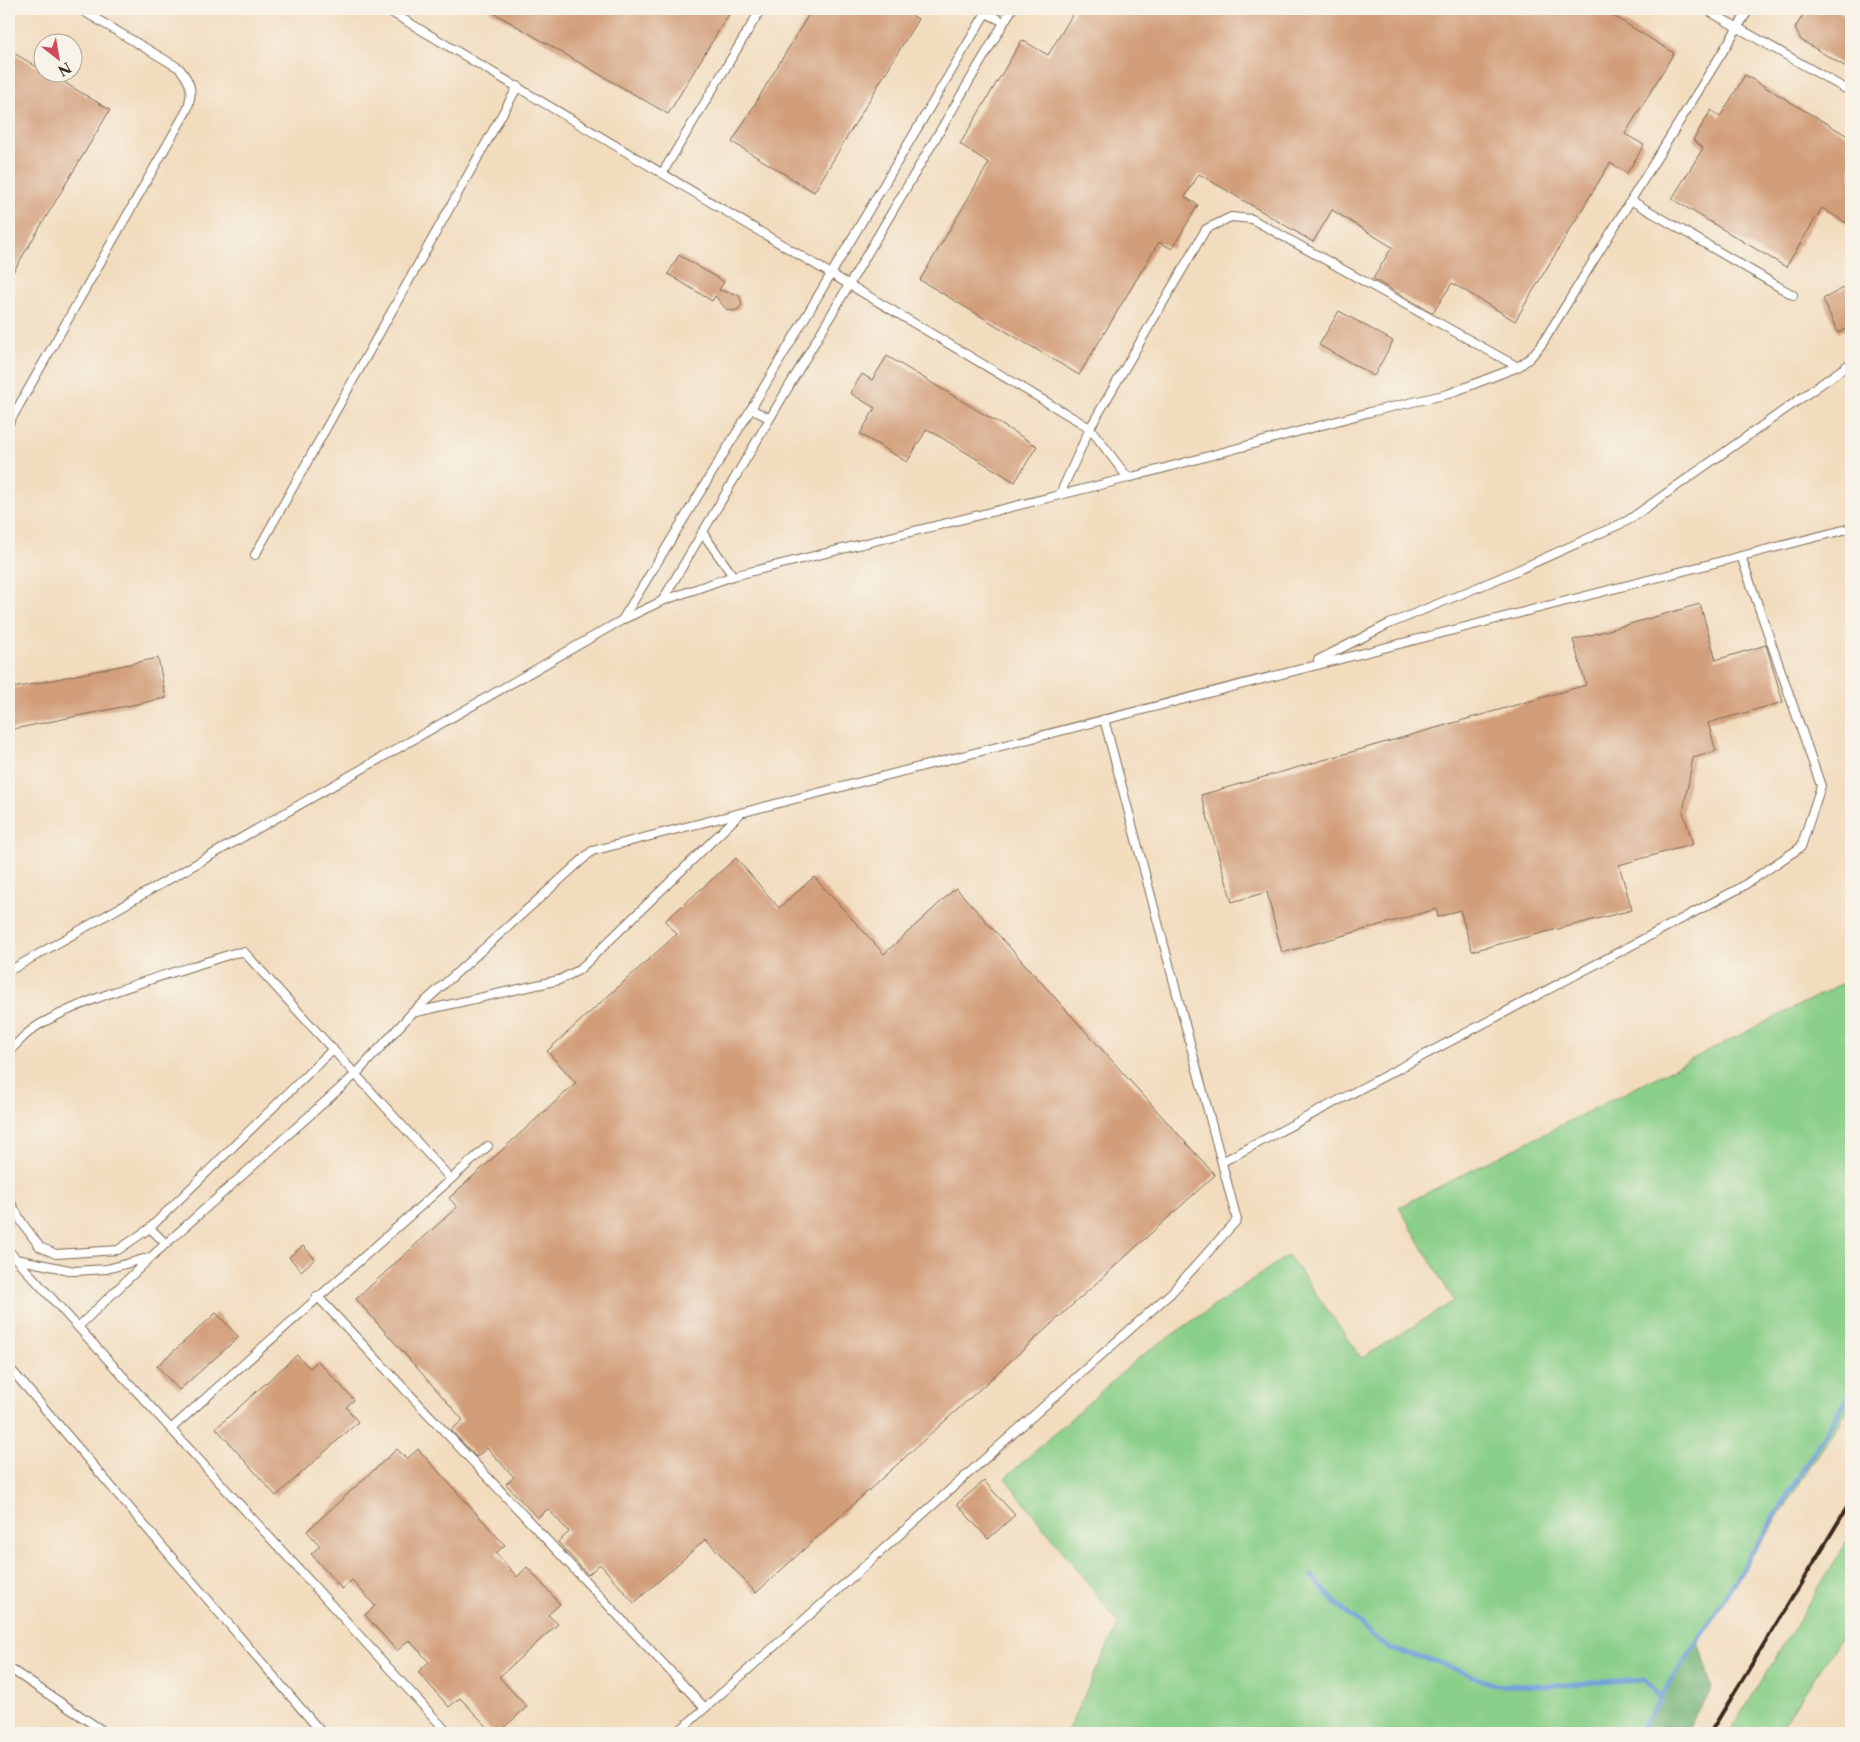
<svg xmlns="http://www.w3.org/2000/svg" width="1860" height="1742" font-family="'Libre Caslon Text',serif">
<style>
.green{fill:#8acf89;stroke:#627c54}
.forest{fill:#6fb275;stroke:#556e4a}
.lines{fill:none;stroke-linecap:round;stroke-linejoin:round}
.stream{stroke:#6d9ed7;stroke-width:5}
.building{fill:#d29d79}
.service-casing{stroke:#7b6856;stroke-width:10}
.service{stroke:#fff;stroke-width:8}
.rail{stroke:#3b2a1e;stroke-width:4}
</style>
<rect width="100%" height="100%" fill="#f7f3e8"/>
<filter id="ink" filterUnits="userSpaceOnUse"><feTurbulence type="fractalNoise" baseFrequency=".02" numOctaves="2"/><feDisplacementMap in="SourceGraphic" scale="10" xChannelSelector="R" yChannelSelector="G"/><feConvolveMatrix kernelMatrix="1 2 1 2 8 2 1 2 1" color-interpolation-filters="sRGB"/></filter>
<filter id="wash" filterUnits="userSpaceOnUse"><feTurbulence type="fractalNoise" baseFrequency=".0096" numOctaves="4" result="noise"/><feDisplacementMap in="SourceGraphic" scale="20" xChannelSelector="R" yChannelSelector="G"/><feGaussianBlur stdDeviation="1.12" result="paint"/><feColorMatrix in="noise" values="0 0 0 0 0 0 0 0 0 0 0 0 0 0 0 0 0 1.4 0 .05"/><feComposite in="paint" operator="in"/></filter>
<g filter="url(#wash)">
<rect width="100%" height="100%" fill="#f2dcbe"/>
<!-- green -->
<g class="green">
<path d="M1851,979V1404L1638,1733H1066L1119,1623L1005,1478L1137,1359L1288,1255L1362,1358L1454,1301L1399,1207Z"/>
<path d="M1851,1534V1624L1777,1733H1730Z"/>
</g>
<!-- forest -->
<path class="forest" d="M1698,1641L1712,1689L1685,1733H1638Z"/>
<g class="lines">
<!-- stream -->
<g class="stream">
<path d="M1312,1576L1337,1604L1389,1649L1433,1660L1495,1685L1548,1686L1645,1679L1659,1697"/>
<path d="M1638,1733L1698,1641L1851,1392"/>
</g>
</g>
<g id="blocks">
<!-- building -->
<g class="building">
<path d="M487,9H732L668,114Z"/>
<path d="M812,9H901L918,19L814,192L732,142Z"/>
<path d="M1076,9H1602L1674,53L1625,134L1644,145L1627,173L1610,163L1515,321L1452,283L1433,313L1373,279L1392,247L1332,210L1313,242L1199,174L1185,197L1198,205L1172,249L1159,242L1079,375L920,280L989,163L960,144L1022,40L1048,55Z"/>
<path d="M1807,9H1835L1851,19V70L1801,40L1795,28Z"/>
<path d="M9,50L42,70V72H47L110,110L9,279Z"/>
<path d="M1745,75L1851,138V226L1822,208L1786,267L1672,199L1703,148L1693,140L1711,110L1720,117Z"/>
<path d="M679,255L724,282L719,290L739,295L742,304L739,309L733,311L727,310L715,296L712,301L668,274Z"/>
<path d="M1851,284V326L1838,333L1823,299Z"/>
<path d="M1339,311L1393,341L1374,376L1319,345Z"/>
<path d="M887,356L1037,446L1015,482L927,429L907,462L860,434L875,408L850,393L862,374L872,380Z"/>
<path d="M1700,604L1716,660L1766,645L1783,702L1708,723L1716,751L1693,758L1683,812L1693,844L1619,865L1632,910L1472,951L1460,910L1438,917L1436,909L1282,953L1267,892L1232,902L1201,795L1586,685L1573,640Z"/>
<path d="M158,658L166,698L9,730V689Z"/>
<path d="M736,858L779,908L814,877L884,954L956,888L1215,1175L756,1593L706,1539L634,1603L600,1564L588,1575L558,1542L569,1532L548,1509L537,1518L506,1484L514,1477L487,1448L476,1457L451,1430L463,1420L356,1299L457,1207L449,1198L576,1083L547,1051L677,934L665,921Z"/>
<path d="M303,1246L315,1259L301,1271L289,1257Z"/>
<path d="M216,1313L239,1337L179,1390L157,1366Z"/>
<path d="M297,1355L310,1368L318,1361L354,1400L346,1407L358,1422L276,1496L216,1428Z"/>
<path d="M397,1449L407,1459L418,1449L505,1545L496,1553L517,1577L527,1567L560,1604L548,1615L558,1624L499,1677L527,1707L498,1733H493L460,1698L449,1707L418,1672L429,1662L409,1640L397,1651L365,1615L375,1606L352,1580L342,1589L311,1554L320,1546L307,1531Z"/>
<path d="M984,1481L1015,1515L988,1539L957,1504Z"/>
</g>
</g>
</g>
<g filter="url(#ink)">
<use href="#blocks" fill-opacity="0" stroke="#7b6856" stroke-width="1"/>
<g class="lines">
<defs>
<g id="service">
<path d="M386,9L1090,428L1128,478"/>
<path d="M1705,9L1851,92"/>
<path d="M986,13L1004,22"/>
<path d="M663,172L761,9"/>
<path d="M1632,201L1793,295"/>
<path d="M751,409L769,418"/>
<path d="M9,423L187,110C193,92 192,83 179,68L83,11"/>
<path d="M1060,494L1090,428L1206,229L1231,217L1252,219L1518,367"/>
<path d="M702,532L733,576"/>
<path d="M255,555L518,86"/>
<path d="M662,601L1012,9"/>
<path d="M622,620L751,409L988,9"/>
<path d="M1318,660L1387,625L1500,578L1627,521L1851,363"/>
<path d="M9,971L622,620L662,601L733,576L1128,478L1370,412L1448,394L1518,367L1530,358L1542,344L1749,9"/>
<path d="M412,1013L559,980L579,970L739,815"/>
<path d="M9,1052C19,1041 30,1029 44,1022C103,991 171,974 234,953L244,952L450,1178"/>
<path d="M1222,1162L1740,888L1801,847L1821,786L1741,556"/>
<path d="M9,1200L23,1224L40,1247L56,1254L118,1250L150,1228L333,1049"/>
<path d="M150,1228L166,1244"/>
<path d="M9,1251L16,1259L74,1271L107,1269L151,1257L356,1074L411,1014L592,851L1851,528"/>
<path d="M16,1259L448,1733"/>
<path d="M317,1296L705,1708"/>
<path d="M79,1326L150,1258"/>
<path d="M9,1367L322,1733"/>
<path d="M172,1428L488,1146"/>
<path d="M9,1668L106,1733"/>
<path d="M677,1733L1171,1293L1237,1220L1104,719"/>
</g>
</defs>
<!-- service casing -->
<use href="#service" class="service-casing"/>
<!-- service -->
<use href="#service" class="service"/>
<!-- rail -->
<path class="rail" d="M1710,1733L1851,1501"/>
</g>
</g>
<!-- margin -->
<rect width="1860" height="1742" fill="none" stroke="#f7f3e8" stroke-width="30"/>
<!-- north arrow -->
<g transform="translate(58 58) rotate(149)"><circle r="24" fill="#f7f3e8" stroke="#aca397"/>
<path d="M0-4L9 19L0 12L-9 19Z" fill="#d1495b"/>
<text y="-8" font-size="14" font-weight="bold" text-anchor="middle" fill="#3b2a1e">N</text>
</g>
</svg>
